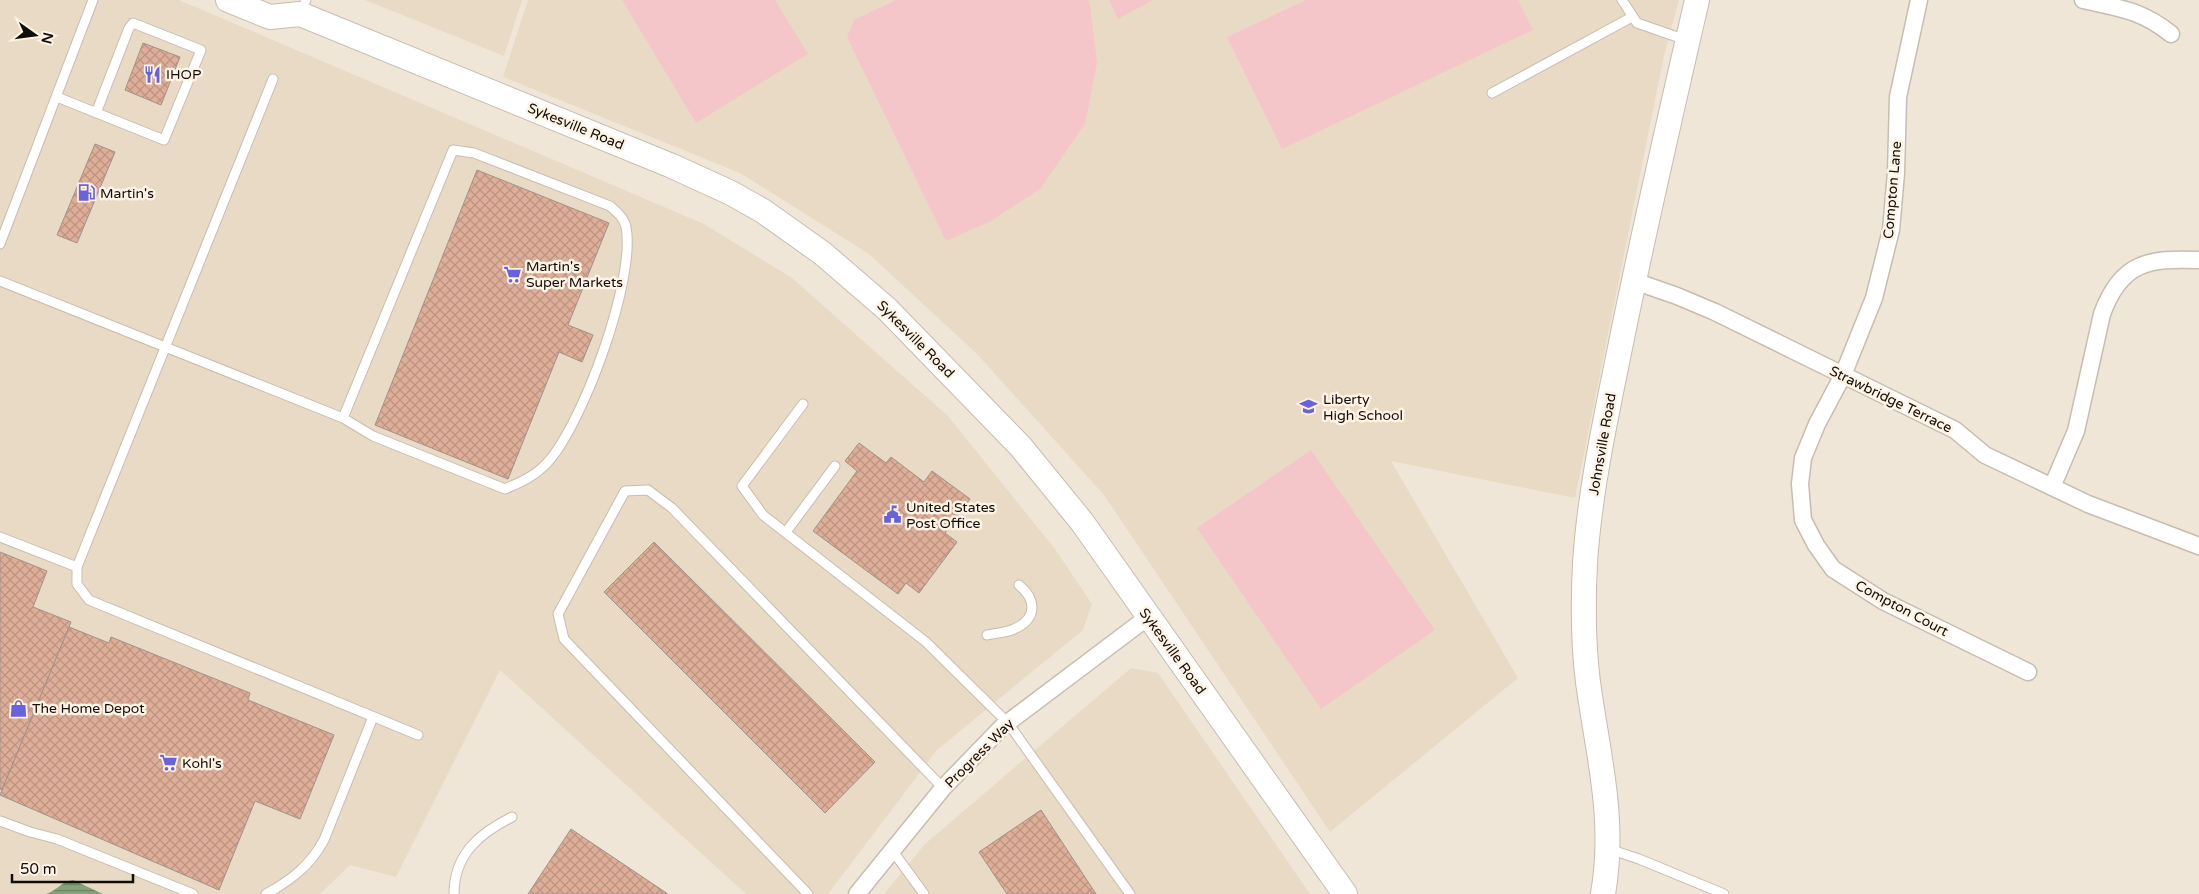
<svg xmlns="http://www.w3.org/2000/svg" width="2199" height="894" font-family="'Varela Round',sans-serif">
<style>
.built{fill:#e9dac5}
.pitch{fill:#f5c6c9}
.water{fill:url(#water-rules)}
.building{fill:url(#building-cross-hatch);stroke:#a2918a}
.lines{fill:none;stroke-linecap:round;stroke-linejoin:round}
.lane-casing{stroke:#c7bdaf;stroke-width:11}
.street-casing{stroke:#c7bdaf;stroke-width:19}
.secondary-casing{stroke:#c7bdaf;stroke-width:26}
.lane{stroke:#fff;stroke-width:9}
.street{stroke:#fff;stroke-width:16}
.secondary{stroke:#fff;stroke-width:24}
.labels{text-anchor:middle;stroke-width:5;stroke-linejoin:round;paint-order:stroke}
.poi-label{font-size:14px;fill:#110d09;stroke:#fef3e5;text-anchor:start}
.street-label{font-size:14px;fill:#110d09;stroke:#fef3e5}
</style>
<defs>
<pattern id="water-rules" width="6" height="5" patternUnits="userSpaceOnUse" patternTransform="scale(1.25)"><rect width="6" height="5" fill="#83a17c"/><path d="M0 2.5h6" fill="none" stroke="#6a8264"/></pattern>
<pattern id="building-cross-hatch" width="8" height="8" patternUnits="userSpaceOnUse" patternTransform="scale(1.25)"><rect width="8" height="8" fill="#deae99"/><path d="M0 0l8 8M0 8l8-8" fill="none" stroke="#bd9482"/></pattern>
</defs>
<rect width="100%" height="100%" fill="#f0e6d8"/>
<!-- built -->
<g class="built">
<path d="M0,0H179L704,224L792,278L948,416L1055,549L1092,604L1083,630L937,750L828,894H746L500,670L396,877L350,865L320,894H0Z"/>
<path d="M365,0H522L504,56Z"/>
<path d="M528,0H1679L1664,56L1575,498L1391,461L1518,678L1330,832L1104,495L977,354L869,254L740,173L503,77Z"/>
<path d="M1131,668L1158,673L1310,894H884L925,844Z"/>
</g>
<!-- pitch -->
<g class="pitch">
<path d="M622,0H775L808,54L696,123Z"/>
<path d="M896,0H1088L1090,5L1097,63L1085,124L1040,189L991,221L946,241L847,37L854,20Z"/>
<path d="M1109,0H1153L1118,19Z"/>
<path d="M1306,0H1518L1533,30L1282,149L1227,37Z"/>
<path d="M1311,450L1435,630L1321,709L1197,528Z"/>
</g>
<!-- water -->
<path class="water" d="M73,880L103,894H46C57,891 60,882 73,880Z"/>
<!-- building -->
<g class="building">
<path d="M143,43L180,57L161,105L125,90Z"/>
<path d="M95,144L115,152L77,243L57,235Z"/>
<path d="M477,170L609,223L568,325L593,335L582,362L559,352L508,479L375,425Z"/>
<path d="M859,443L886,463L891,457L924,482L932,471L970,499L945,533L957,542L919,593L906,583L898,594L813,531L857,471L845,461Z"/>
<path d="M654,542L875,762L825,813L604,592Z"/>
<path d="M0,552L47,571L33,607L71,622L2,790L0,789Z"/>
<path d="M69,627L109,643L111,637L250,693L248,700L334,735L300,819L255,801L219,890L0,795Z"/>
<path d="M1041,810L1096,894H1007L979,852Z"/>
<path d="M571,829L668,894H528Z"/>
</g>
<g class="lines">
<defs>
<g id="lane">
<path d="M1622,0L1637,23L1686,40"/>
<path d="M300,14L306,0"/>
<path d="M273,79L77,567V584L89,600L418,735"/>
<path d="M1492,93L1632,17"/>
<path d="M57,97L164,140L201,50L133,23L129,28L96,113"/>
<path d="M0,244L93,0"/>
<path d="M0,281L343,418L373,436L505,489C521,482 535,476 547,463C583,424 636,279 626,227C624,218 617,212 610,206L474,153L453,150L343,418"/>
<path d="M803,404L742,486L763,515L926,642L1008,723L1130,894"/>
<path d="M786,532L835,466"/>
<path d="M0,537L77,567"/>
<path d="M987,635C995,633 1006,633 1014,629C1037,619 1037,600 1019,585"/>
<path d="M0,821L30,832L57,839L193,894"/>
<path d="M1609,849L1639,859L1724,894"/>
<path d="M892,850L924,894"/>
<path d="M266,894C291,880 310,866 324,840L373,717"/>
<path d="M454,894C454,854 480,833 512,817"/>
<path d="M808,894L564,639L558,614L625,491L648,490L672,508L943,788"/>
</g>
<g id="street">
<path d="M1919,0L1898,97L1896,173L1891,230L1874,298L1843,375L1817,424L1803,458L1800,484L1803,520L1816,545L1833,569L1883,601L2028,672"/>
<path d="M2083,0C2119,8 2141,10 2171,34"/>
<path d="M1634,281L1677,296L1715,312L1955,430L1985,455L2088,504L2199,546"/>
<path d="M2052,487L2076,431L2102,314C2121,262 2148,258 2199,260"/>
<path d="M857,894L943,788L1002,727L1148,617"/>
</g>
<g id="secondary">
<path d="M228,0L270,17L300,14L672,166L731,193L763,211L822,253L887,309L1021,447L1082,522L1345,894"/>
<path d="M1603,894C1616,818 1598,756 1588,682C1583,643 1583,602 1585,563C1590,487 1607,413 1622,338C1645,225 1671,113 1697,0"/>
</g>
</defs>
<!-- lane casing -->
<use href="#lane" class="lane-casing"/>
<!-- street casing -->
<use href="#street" class="street-casing"/>
<!-- secondary casing -->
<use href="#secondary" class="secondary-casing"/>
<!-- lane -->
<use href="#lane" class="lane"/>
<!-- street -->
<use href="#street" class="street"/>
<!-- secondary -->
<use href="#secondary" class="secondary"/>
</g>
<!-- icons -->
<defs>
<symbol id="restaurant-bare" viewBox="-9 -9 18 18"><path d="M-5-6h1v4h1v-4h1v4h1v-4h1v5L-1.5 .5V6h-2V.5L-5-1ZM5-6V6H3V1.5H1.5Q1.5-4 5-6Z" fill="#6863dd" stroke="#fef3e5" stroke-width="2.5" paint-order="stroke"/></symbol>
<symbol id="fuel-bare" viewBox="-9 -9 18 18"><path d="M-5.5-6h7V0h2V4h1.3V-2.5L3-4.5l.8-.8L6-3V5H2.5V1h-1V6h-7ZM-4.2-4.7v3.2H.2V-4.7Z" fill="#6863dd" stroke="#fef3e5" stroke-width="2.5" paint-order="stroke"/></symbol>
<symbol id="supermarket-bare" viewBox="-9 -9 18 18"><path d="M-6-5.5h2.5l.6 2H6L4.5 2H-2.5L-4.4-4H-6ZM-1.5 3.2a1.3 1.3 0 1 0 .1 0ZM3 3.2a1.3 1.3 0 1 0 .1 0Z" fill="#6863dd" stroke="#fef3e5" stroke-width="2.5" paint-order="stroke"/></symbol>
<symbol id="school-bare" viewBox="-9 -9 18 18"><path d="M0-5L7-2L0 1L-7-2ZM-4 1L0 2.5L4 1V4Q0 6-4 4Z" fill="#6863dd" stroke="#fef3e5" stroke-width="2.5" paint-order="stroke"/></symbol>
<symbol id="civic-bare" viewBox="-9 -9 18 18"><path d="M-.6-6.5H3V-4.5H.6V-3L4-1V1h2V6H-6V1h2V-1L-.6-3ZM-1.2 2.5V6h2.4V2.5Z" fill="#6863dd" stroke="#fef3e5" stroke-width="2.5" paint-order="stroke"/></symbol>
<symbol id="shop-bare" viewBox="-9 -9 18 18"><path d="M-5-2.5h2.3a2.7 3.5 0 0 1 5.4 0H5L5.5 6h-11ZM-1.5-2.5h3a1.5 2.3 0 0 0-3 0Z" fill="#6863dd" stroke="#fef3e5" stroke-width="2.5" paint-order="stroke"/></symbol>
</defs>
<g fill-rule="evenodd">
<use href="#restaurant-bare" x="140" y="62" width="25" height="25"/>
<use href="#fuel-bare" x="74" y="180" width="25" height="25"/>
<use href="#supermarket-bare" x="500" y="262" width="25" height="25"/>
<use href="#school-bare" x="1296" y="394" width="25" height="25"/>
<use href="#civic-bare" x="880" y="502" width="25" height="25"/>
<use href="#shop-bare" x="6" y="696" width="25" height="25"/>
<use href="#supermarket-bare" x="156" y="750" width="25" height="25"/>
</g>
<g class="labels">
<!-- poi labels -->
<g class="poi-label">
<text x="166" y="79">IHOP</text>
<text x="100" y="198">Martin's</text>
<text x="526" y="271">Martin's<tspan x="526" dy="16">Super Markets</tspan></text>
<text x="1323" y="404">Liberty<tspan x="1323" dy="16">High School</tspan></text>
<text x="906" y="512">United States<tspan x="906" dy="16">Post Office</tspan></text>
<text x="32" y="713">The Home Depot</text>
<text x="182" y="768">Kohl's</text>
</g>
<!-- street labels -->
<g class="street-label">
<text transform="translate(576 126) rotate(22)" y="5">Sykesville Road</text>
<text transform="translate(1892 190) rotate(-85)" y="5">Compton Lane</text>
<text transform="translate(916 339) rotate(45)" y="5">Sykesville Road</text>
<text transform="translate(1891 399) rotate(26)" y="5">Strawbridge Terrace</text>
<text transform="translate(1602 444) rotate(-80)" y="5">Johnsville Road</text>
<text transform="translate(1902 608) rotate(28)" y="5">Compton Court</text>
<text transform="translate(1173 651) rotate(54)" y="5">Sykesville Road</text>
<text transform="translate(979 753) rotate(-45)" y="5">Progress Way</text>
</g>
</g>
<!-- north arrow -->
<g transform="translate(35 35) rotate(104)" stroke="#fef3e5" stroke-width="4" paint-order="stroke">
<path d="M0-4L9 19L0 12L-9 19Z" fill="#110d09"/>
<text y="-8" font-size="14" font-weight="bold" text-anchor="middle" fill="#110d09">N</text>
</g>
<!-- scale -->
<path d="M12 874v8h121v-8" fill="none" stroke="#110d09" stroke-width="2.5"/>
<text x="20" y="874" font-size="15" fill="#110d09" stroke="#fef3e5" stroke-width="4" paint-order="stroke">50 m</text>
</svg>
